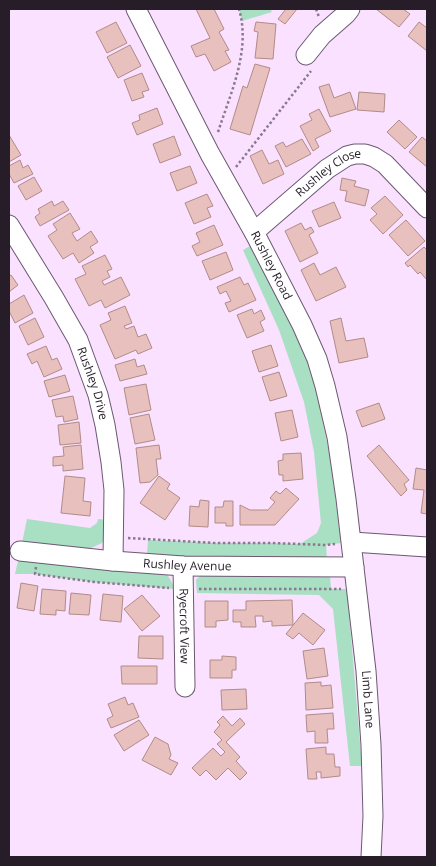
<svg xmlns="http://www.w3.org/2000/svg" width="436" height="866" font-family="'Open Sans',sans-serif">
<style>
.green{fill:#a9dfc3}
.building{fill:#e8c0bd;stroke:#b18b88}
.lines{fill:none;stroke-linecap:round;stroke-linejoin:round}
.minor-casing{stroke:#6d5871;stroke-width:21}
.path{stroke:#89798d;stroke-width:2.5;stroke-dasharray:2.5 2.5;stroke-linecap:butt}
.minor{stroke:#fff;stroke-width:19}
.labels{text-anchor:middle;stroke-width:4;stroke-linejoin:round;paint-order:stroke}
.street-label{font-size:12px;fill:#261d28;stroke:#fff}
</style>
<rect width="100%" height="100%" fill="#f9e1ff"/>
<!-- green -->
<g class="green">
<path d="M239,9H270L272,12L242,21Z"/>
<path d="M250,246L304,349L318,397L331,462L341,543L326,545L327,559H205L147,555L148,540L215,543H272L300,544L317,533L321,523L314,452L304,402L279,330L243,250Z"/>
<path d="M27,519L90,528L97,523L98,519L107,520L105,537L102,543L89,549L21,548Z"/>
<path d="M19,557L166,573L170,579L175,589L94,582L35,574H15Z"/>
<path d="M202,574L330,576L331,589H347L362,766H350L333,609L319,595L197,593L196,580Z"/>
</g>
<!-- building -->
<g class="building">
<path d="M196,9H214L224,29L219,32L229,50L225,51L231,62L214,71L205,54L196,57L191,46L210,38Z"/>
<path d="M286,9H297L285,24L278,19Z"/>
<path d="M376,9H403L410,14L399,27Z"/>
<path d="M116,22L127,43L107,53L96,32Z"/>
<path d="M256,22L276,24L273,59L255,58L258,32L254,31Z"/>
<path d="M419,22L427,28V51L408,36Z"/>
<path d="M130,45L141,66L118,78L107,57Z"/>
<path d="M255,64L270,68L250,135L230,129L243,86L247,88Z"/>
<path d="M142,73L149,90L142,92L144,97L132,101L124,80Z"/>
<path d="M329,84L334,98L350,92L356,109L330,117L319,87Z"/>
<path d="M359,92L385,94L384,112L357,110Z"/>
<path d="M157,108L163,124L137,135L132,123L140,120L139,115Z"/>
<path d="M319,109L331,131L315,139L319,147L313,151L300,126L312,120L309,114Z"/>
<path d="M399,120L417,137L405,149L387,132Z"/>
<path d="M9,135L21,155L9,162Z"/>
<path d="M174,136L181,155L160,163L153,144Z"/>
<path d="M422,137L427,141V167L409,152Z"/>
<path d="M302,139L311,154L286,167L275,146L283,142L286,147Z"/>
<path d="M262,150L269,164L278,160L284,174L263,184L250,156Z"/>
<path d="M20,160L23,168L28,165L33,174L14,183L9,174V166Z"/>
<path d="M190,166L197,183L177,191L170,173Z"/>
<path d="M34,177L42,191L26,200L18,186Z"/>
<path d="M342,178L356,181L354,186L369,190L365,206L345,201L347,191L340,190Z"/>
<path d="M207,194L213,206L207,208L211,217L194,224L185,203Z"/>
<path d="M385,196L403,215L383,234L370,220L377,214L371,208Z"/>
<path d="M52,201L54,206L63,201L69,210L40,226L35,217L40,213L38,209Z"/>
<path d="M334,202L341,218L319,227L312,211Z"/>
<path d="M70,213L80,229L72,233L77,241L91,231L98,242L90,247L94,253L79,263L73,253L63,259L48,236L57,230L53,224Z"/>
<path d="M406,220L425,241L408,256L389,235Z"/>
<path d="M301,223L305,230L311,227L314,232L309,235L318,253L300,262L285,231Z"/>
<path d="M214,225L223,245L197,256L192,246L200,242L196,233Z"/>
<path d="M424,247L427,250V280L420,272L418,274L410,265L408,267L405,263Z"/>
<path d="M226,252L233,270L210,280L202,261Z"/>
<path d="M105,255L112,269L107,271L110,277L102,281L104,285L121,277L130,295L105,308L101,300L89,306L75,279L86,274L82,266Z"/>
<path d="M314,263L320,275L336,267L346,287L316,301L301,270Z"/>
<path d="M11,275L18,285L9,292V276Z"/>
<path d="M240,277L244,285L248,283L256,300L229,312L225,303L231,301L226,291L220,294L217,287Z"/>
<path d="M24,295L33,313L15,323L9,311V304Z"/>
<path d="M125,306L132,323L124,326L126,329L134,326L138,337L146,334L152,348L138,354L136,350L115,359L100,325L111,320L108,313Z"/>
<path d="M252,309L254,314L261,310L265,319L260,322L264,331L247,338L237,315Z"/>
<path d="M35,318L44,337L28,345L19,326Z"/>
<path d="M341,318L346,341L364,338L368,357L339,363L330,321Z"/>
<path d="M271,345L278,366L259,372L252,351Z"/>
<path d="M46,346L52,360L57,358L62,369L44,377L37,361L32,364L27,354Z"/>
<path d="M135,359L137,367L144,365L147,374L120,381L115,365Z"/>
<path d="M279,372L287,396L270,401L262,377Z"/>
<path d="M65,375L70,391L49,397L44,381Z"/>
<path d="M146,384L151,410L129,415L124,388Z"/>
<path d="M73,396L78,419L64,422L63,416L56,417L52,400Z"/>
<path d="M379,403L385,419L362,427L356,411Z"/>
<path d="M292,410L298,437L281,441L275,413Z"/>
<path d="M149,414L155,440L135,444L130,418Z"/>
<path d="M79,422L81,443L60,445L58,425Z"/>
<path d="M81,445L83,469L63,471V465L53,466V457L64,456L63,447Z"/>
<path d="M159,445L161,459H156L158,475L150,482L140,483L136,448Z"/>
<path d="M379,445L409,480L404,484L407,490L401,496L367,456Z"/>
<path d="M301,453L303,479L283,481V475H279L278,461L283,460V454Z"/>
<path d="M416,468L427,470V514L421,513L424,490L413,489Z"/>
<path d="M65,476L85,478L83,501L91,502L90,516L61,513Z"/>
<path d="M159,476L170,484L167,489L180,498L165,520L140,503Z"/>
<path d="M286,488L299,499L275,525H240V505L250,510H268L275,502L270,498L276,491L280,494Z"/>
<path d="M200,500L209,501L208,527L189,526L190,506L199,507Z"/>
<path d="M224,501H233V526H226V523H215V507H223Z"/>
<path d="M21,583L38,586L34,611L17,608Z"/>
<path d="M42,589L66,591L65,611L56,610V615L40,614Z"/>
<path d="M71,593L91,595L89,615L69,614Z"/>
<path d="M103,594L123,596L121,622L100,620Z"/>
<path d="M142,595L160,616L142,631L124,609Z"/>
<path d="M292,600L293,625L272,626V621L263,622V616H255L256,627H241V622H233V610H246V601Z"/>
<path d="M205,601H228V620L216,621V627H205Z"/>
<path d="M303,613L325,630L313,645L299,633L293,639L286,634Z"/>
<path d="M139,636H163V659L138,658Z"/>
<path d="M324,648L328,676L307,679L303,651Z"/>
<path d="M222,656L236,657V670H232V678H210V660H222Z"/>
<path d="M121,666H157V684H122Z"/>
<path d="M321,682V686L331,685L333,708L306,710L305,683Z"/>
<path d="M246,689L247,709L222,710L221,690Z"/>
<path d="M125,697L128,705L133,703L139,717L111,728L107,719L113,716L108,704Z"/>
<path d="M333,713L334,729H327L328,743H315V731L307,732L306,715Z"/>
<path d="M223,716L232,726L240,718L245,724L226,742L240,757L236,761L247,773L240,780L228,768L216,780L206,770L200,776L192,768L213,748L221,756L225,752L217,744L222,740L214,732L220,725L217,722Z"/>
<path d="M139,720L149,735L124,751L114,735Z"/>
<path d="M155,737L168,744L171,755L169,759L178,763L171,775L142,760Z"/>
<path d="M326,747V754H334L335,767H340V776L321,778V772H316L317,779H308L306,749Z"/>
</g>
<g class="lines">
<defs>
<g id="minor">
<path id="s1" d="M136,9L210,154L254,232L302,325L317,359L325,386L337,437L346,499L366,671L371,745L373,816L371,857"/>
<path d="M306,55L322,35L346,14L350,9"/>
<path id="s2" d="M9,225L54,298L78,340L98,395L105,425L111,462L114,490L113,561"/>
<path id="s3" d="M254,232L327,169L347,156L355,154H365L374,157L385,164L427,208"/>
<path d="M352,542L427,547"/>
<path id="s4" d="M20,551L113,561L183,566L354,567"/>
<path id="s5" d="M183,566L185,687"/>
</g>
</defs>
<!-- minor casing -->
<use href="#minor" class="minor-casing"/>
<!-- path -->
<g class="path">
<path d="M316,9L319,17"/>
<path d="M218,132C231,92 251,50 239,9"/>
<path d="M236,167L311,71"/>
<path d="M128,538L215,543H272L326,545L335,544"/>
<path d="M36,567L35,574L94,582L169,588"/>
<path d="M199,589H341"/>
</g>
<!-- minor -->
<use href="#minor" class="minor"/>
</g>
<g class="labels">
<!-- street labels -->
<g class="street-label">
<text dy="4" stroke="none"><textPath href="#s3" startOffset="96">Rushley Close</textPath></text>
<text dy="4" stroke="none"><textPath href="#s1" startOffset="290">Rushley Road</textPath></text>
<text dy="4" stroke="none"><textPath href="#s2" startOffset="180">Rushley Drive</textPath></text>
<text dy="4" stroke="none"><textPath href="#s4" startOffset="168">Rushley Avenue</textPath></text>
<text dy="4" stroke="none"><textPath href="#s5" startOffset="60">Ryecroft View</textPath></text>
<text dy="4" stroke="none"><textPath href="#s1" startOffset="739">Limb Lane</textPath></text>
</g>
</g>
<!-- border -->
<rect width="436" height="866" fill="none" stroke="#261d28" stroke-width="20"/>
</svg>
